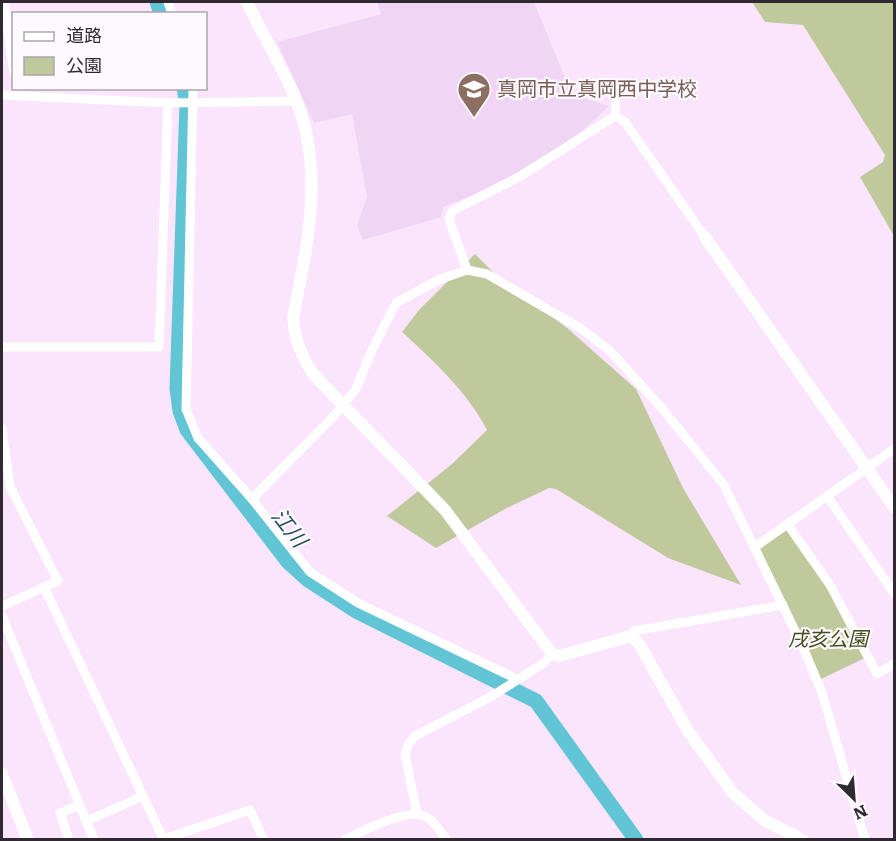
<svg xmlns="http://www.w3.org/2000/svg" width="896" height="841" font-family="Literata,'Noto Sans JP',serif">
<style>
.built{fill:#f0d6f4}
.green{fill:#bfc99c}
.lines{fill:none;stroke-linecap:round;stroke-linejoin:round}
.river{stroke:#62c5d6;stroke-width:15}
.minor{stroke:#fff;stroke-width:9}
.tertiary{stroke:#fff;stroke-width:12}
.labels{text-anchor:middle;stroke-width:4.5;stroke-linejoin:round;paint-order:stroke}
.education-label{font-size:20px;fill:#785e54;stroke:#fdf9fe;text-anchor:start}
.park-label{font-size:20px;font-style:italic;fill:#434d19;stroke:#fdf9fe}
.water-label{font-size:21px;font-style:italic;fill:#1f4b53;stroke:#fdf9fe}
</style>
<rect width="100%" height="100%" fill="#fae5fd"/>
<!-- built -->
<path class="built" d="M377,2H534L572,95L609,106L579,134L493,187L443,207L441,217L363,240L357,225L367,197L352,114L314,123L277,42L381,14Z"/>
<!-- green -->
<g class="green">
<path d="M752,2H892L894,4V236L860,177L883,162L885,155L803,25L765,22Z"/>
<path d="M475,254L498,277L566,327L636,389L683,488L741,585L668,558L556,489L549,488L505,509L436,548L387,516L452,464L487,430C468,393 433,360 402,332L419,310Z"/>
<path d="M788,525L830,585L867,657L817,681L755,547Z"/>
</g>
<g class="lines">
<!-- river -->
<g class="river">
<path d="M157,2L161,14"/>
<path d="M184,88L187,104L177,388L180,411L187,430L288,562L308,580L356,611L536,701L636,840"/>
</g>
<!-- minor -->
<g class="minor">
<path d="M4,2L14,73"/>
<path d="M168,2L172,14"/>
<path d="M193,88L186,409L198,438L252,499L310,572L358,603L517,679"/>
<path d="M2,95L168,103L297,101"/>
<path d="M615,116L625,122L705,237"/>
<path d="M467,270L449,219L452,211L521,176L615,116L616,103"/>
<path d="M2,347H159L168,103"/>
<path d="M2,429L10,487L58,581L2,606"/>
<path d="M827,496L894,593"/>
<path d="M252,499L333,417L356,389L372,350L396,303L438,280L467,270L487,274L580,328L610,351L660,406L724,485L802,645L821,690L865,840"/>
<path d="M788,525L830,585L877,674L894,664"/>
<path d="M755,547L894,449"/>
<path d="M44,587L164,840"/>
<path d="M2,616L94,840"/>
<path d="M631,636L634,631L783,605"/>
<path d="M417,814L405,754L408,745L415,736L492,696L544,663L552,654"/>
<path d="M87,821L143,796"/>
<path d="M164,839L250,810L264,840"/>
<path d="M69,840L60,813L80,805"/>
<path d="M345,840C362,831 406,808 424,816C433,819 441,833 447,840"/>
</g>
<!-- tertiary -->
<g class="tertiary">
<path d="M247,2C262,35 283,66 296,100C325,171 307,246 293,318C295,340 301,356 314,375L445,510L552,654L559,656L631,636L640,645L688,731L733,793L764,820L803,840"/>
<path d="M705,237L894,507"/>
<path d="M2,774L28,840"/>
</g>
</g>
<!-- icons -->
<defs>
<symbol id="school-pin" viewBox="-11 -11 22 30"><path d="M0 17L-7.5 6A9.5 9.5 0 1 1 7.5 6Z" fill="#8d6e63" stroke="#fdf9fe"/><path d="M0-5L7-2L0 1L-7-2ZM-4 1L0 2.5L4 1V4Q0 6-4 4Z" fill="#fff"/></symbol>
</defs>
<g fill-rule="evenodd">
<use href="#school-pin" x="455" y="70" width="38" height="52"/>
</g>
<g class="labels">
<!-- education labels -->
<g class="education-label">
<text x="497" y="96">真岡市立真岡西中学校</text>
</g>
<!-- park labels -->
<g class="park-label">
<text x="828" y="646">戌亥公園</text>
</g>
<!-- water labels -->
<g class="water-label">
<text transform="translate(289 528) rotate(52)" y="7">江川</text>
</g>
</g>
<!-- border -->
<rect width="896" height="841" fill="none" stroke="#312932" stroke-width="6"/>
<!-- legend -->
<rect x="12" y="12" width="195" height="78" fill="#fdf9fe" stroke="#aba6ac" stroke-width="1.5"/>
<rect x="24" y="32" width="30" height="9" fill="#ffffff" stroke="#aba6ac" stroke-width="1.5"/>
<text x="66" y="42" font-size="18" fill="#312932">道路</text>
<rect x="24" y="57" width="30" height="18" fill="#bfc99c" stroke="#aba6ac" stroke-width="1.5"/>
<text x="66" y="72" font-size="18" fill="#312932">公園</text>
<!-- north arrow -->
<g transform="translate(854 799) rotate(155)" stroke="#fdf9fe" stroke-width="4.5" paint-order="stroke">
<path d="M0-4.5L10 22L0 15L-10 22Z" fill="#312932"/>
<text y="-9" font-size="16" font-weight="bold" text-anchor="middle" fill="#312932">N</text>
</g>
</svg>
